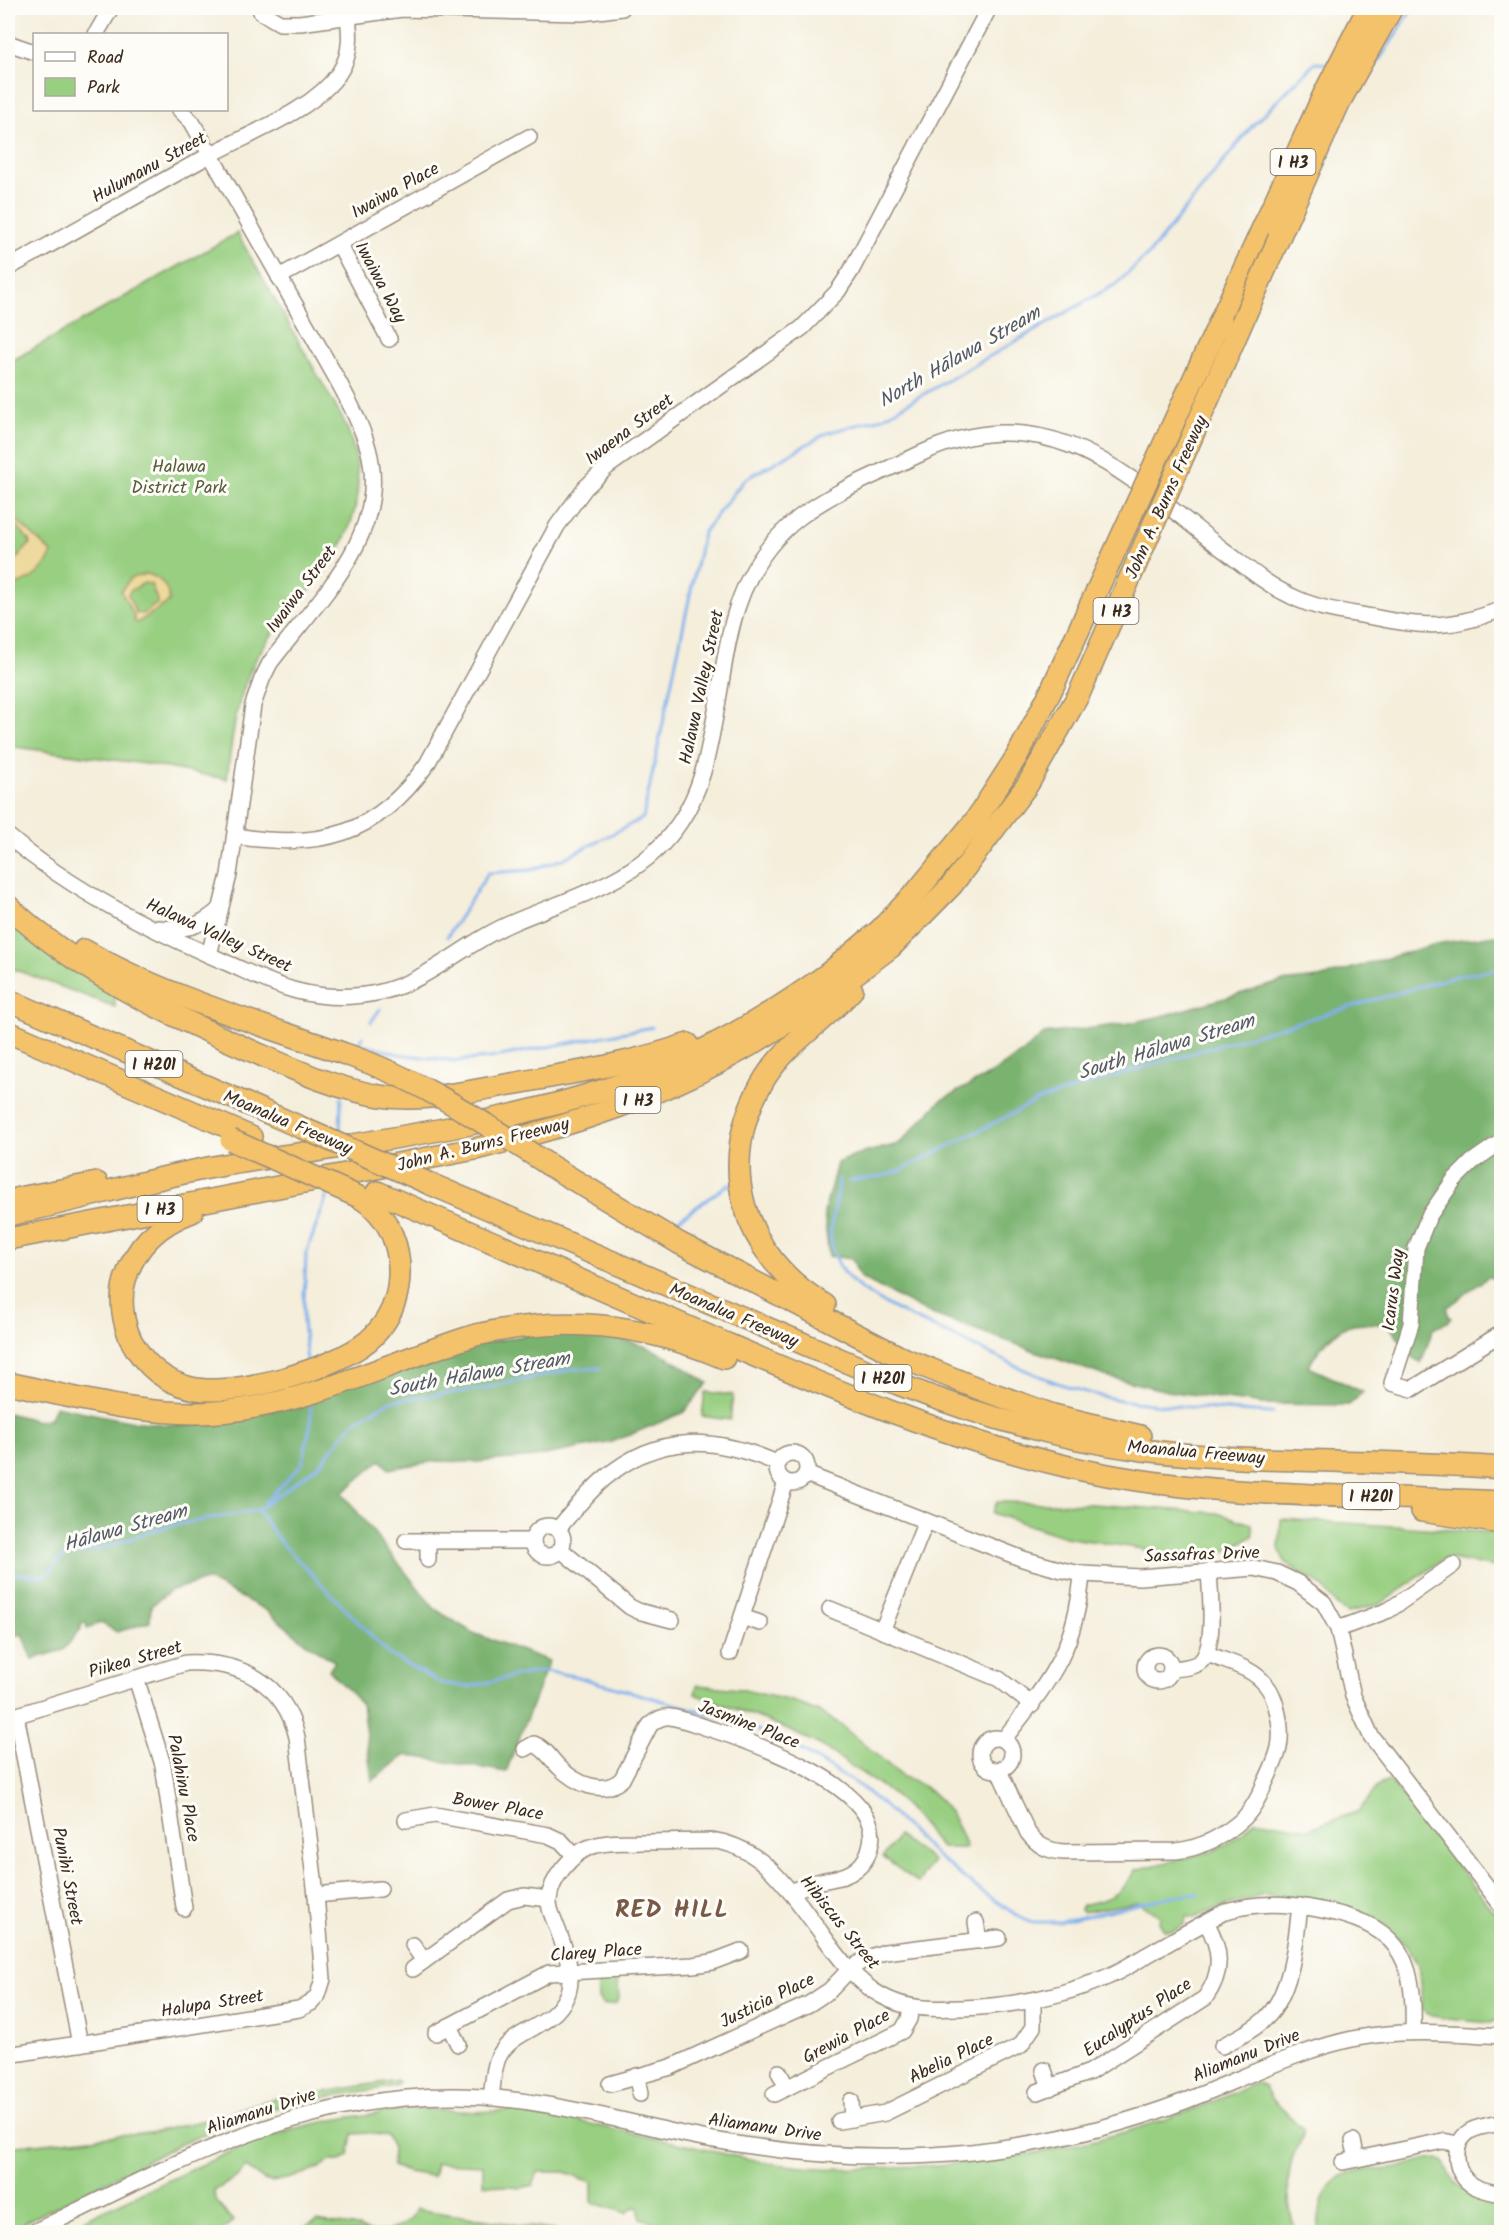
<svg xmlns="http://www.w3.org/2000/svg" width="1509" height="2240" font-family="Kalam,sans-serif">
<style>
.green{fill:#98cf81;stroke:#6a7c50;stroke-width:1.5}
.forest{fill:#7ab26f;stroke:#5a6e46;stroke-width:1.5}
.sand{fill:#eeda9e;stroke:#94825e;stroke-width:1.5;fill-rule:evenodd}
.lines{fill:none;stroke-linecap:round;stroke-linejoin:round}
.stream{stroke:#82b0ec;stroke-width:3}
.minor-casing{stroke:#988c7c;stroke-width:18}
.highway-casing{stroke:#988c7c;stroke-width:24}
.minor{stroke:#fff;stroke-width:15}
.highway{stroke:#f4c26a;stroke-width:21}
.highway-bridge-casing{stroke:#988c7c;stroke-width:24;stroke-linecap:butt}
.highway-bridge{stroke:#f4c26a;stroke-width:21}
.labels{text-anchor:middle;stroke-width:6;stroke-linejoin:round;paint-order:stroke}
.shield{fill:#fdfcf7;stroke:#75695f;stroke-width:1.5}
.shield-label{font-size:16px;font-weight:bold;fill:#3b2a1e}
.street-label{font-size:18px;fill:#3b2a1e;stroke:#fdfcf7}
.park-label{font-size:18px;fill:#575c3c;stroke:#fdfcf7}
.water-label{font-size:20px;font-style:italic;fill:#545966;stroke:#fdfcf7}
.district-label{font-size:24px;font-weight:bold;letter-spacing:1.5px;fill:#795a49;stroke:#fdfcf7}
</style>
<rect width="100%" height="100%" fill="#fdfcf7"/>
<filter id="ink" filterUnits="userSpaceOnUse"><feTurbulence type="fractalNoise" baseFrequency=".0167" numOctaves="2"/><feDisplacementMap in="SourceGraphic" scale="12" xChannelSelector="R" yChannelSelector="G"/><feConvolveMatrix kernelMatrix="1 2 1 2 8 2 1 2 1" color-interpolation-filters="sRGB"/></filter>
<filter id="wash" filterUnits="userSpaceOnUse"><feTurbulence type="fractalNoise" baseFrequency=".008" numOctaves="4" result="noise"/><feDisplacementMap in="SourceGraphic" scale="24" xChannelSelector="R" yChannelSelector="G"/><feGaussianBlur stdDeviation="1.35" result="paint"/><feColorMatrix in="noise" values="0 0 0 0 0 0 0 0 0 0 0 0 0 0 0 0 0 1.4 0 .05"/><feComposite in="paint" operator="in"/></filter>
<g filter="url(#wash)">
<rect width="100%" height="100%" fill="#f4eedb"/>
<!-- green -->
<g class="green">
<path d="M237,233L345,423C371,484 356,534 315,584C295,608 271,631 256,659C236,697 232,737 227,779L146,764L8,746V363Z"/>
<path d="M8,918L114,990L115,1007L8,967Z"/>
<path d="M705,1392L733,1395L730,1420L702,1416Z"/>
<path d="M997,1502L1090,1504L1217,1513L1252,1524L1253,1536L1208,1561L1169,1564L1162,1552L1065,1537L992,1513Z"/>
<path d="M1281,1519L1501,1533V1568L1445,1558L1382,1603L1347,1613L1337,1606L1322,1586L1285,1563L1279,1548Z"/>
<path d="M697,1685L740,1689L792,1701L821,1713L837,1722L903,1777C938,1788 955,1815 966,1848H941L914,1815L894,1795L820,1745L773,1723L695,1694Z"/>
<path d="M1390,1780L1501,1921V2018L1490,2023L1448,2019L1428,2015L1423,2010L1418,1965L1408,1948L1385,1925L1365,1913L1338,1906L1264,1895L1217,1908L1194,1918L1186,1916L1185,1924L1173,1931L1164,1930L1159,1922L1160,1916L1138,1902L1083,1912L1080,1909L1082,1905C1109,1900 1122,1894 1135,1870L1214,1851L1242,1834L1255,1820L1308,1829L1359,1811L1379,1785Z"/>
<path d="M898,1836L933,1861L918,1883L883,1857Z"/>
<path d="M615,1980L618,1983L619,1999L615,2004L603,2005L598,1999V1981Z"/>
<path d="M397,2080L399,2082L396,2086L308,2100L261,2111L178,2145L8,2231V2147L158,2131L218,2117L248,2106L283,2096L294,2097Z"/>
<path d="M1256,2083L1265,2087L1271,2098L1303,2129C1304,2140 1297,2146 1293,2156C1286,2177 1287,2213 1297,2232H704L692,2226L669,2228L640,2218L639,2208L634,2207L626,2213L592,2202V2182L565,2172H538L533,2185L520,2188L483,2184V2165L436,2163L433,2176L408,2172L392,2166L393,2148L387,2136L368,2133L353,2134L349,2155L339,2161H330L321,2167L291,2178L271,2182L264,2180L246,2167L237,2177L214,2191L215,2201L233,2221L220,2232H60L108,2208L245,2145L301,2127L333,2120L409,2108L476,2112L521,2110L539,2112C580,2122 621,2131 663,2140C706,2149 748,2161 792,2166C827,2170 862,2168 896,2167C1023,2164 1141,2136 1256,2083Z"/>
<path d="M1437,2158L1443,2161C1453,2191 1472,2194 1501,2200V2232H1319C1318,2201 1325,2177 1360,2170C1370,2168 1382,2171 1392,2169C1408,2166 1421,2159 1437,2158Z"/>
<path d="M416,2209L563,2232H295L318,2221C330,2224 340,2224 352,2226C358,2227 364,2231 371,2231C388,2233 410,2226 416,2209Z"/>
</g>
<!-- forest -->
<g class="forest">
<path d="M1501,934V1279L1488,1277L1447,1308L1448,1316L1451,1318L1447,1322L1433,1329L1421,1363L1416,1361L1388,1325C1377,1324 1365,1322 1354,1324C1335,1328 1316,1350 1309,1367L1363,1392L1349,1405L1263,1404L1167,1391L1105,1376L926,1312L860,1277L852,1259L829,1256L824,1213L837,1163L855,1155L899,1144L941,1100L991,1074L1023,1052L1044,1034L1125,1024L1162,1016L1281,982L1319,978L1436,944Z"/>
<path d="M532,1334C574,1334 618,1333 656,1351C674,1360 691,1372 708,1383L683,1413L612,1442L534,1457L477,1462L436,1461L389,1469L381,1460L342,1493L435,1609L473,1633L549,1661L506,1772L405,1755L372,1781L362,1704L329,1670L335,1662L305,1642L264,1609L207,1580L171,1590L151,1606L150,1622L117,1632L101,1623L87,1628L86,1622L81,1625V1629L63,1650L32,1659L22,1634L8,1637V1413L38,1421L50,1418L55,1406L129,1421L162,1424L190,1425L240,1420L478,1344Z"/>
</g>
<!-- sand -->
<g class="sand">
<path d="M8,506L13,511V517L52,553C43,572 29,584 8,586V568L30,544L29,540L10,518L8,519Z"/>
<path d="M147,574C162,578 169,587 169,602L137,623L134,621V616L121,591L131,578ZM144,583L151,584L158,603L143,614L136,613L128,595L130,591Z"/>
</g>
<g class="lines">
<!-- stream -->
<g class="stream">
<path d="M1370,65H1376L1413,8"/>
<path d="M447,937L488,873L531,870L563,859L643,818L703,533L744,480L827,433L882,418L1116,284L1149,254L1252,126L1315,63L1330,64"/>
<path d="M371,1022L380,1009"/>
<path d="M359,1043L398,1054L455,1061L490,1058L652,1027"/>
<path d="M355,1051L363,1037"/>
<path d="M340,1137L341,1098"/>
<path d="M839,1180C839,1207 823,1228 835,1256C840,1269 849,1280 860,1288C888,1308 922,1322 953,1336C1001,1359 1049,1384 1101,1396C1131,1403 1161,1405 1191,1407C1218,1409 1246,1412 1273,1413"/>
<path d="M849,1181L878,1177L900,1171L1037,1101L1117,1075L1456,976L1502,968"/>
<path d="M678,1220L726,1186L733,1184"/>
<path d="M307,1362L303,1321L306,1254L328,1193"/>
<path d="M265,1502L302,1464L311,1423L310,1402"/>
<path d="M258,1510L279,1540L390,1655L441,1683L468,1687L515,1676L544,1671L574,1676L714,1715L755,1729L798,1748L860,1786L883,1805L938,1857L974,1886L1015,1914L1032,1922H1060L1173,1896L1199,1894"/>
<path d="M8,1579L15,1574L45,1576L64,1556L107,1547L164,1527L258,1510L320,1464L353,1423L389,1401L480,1389L573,1369L600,1368"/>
</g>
</g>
</g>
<g filter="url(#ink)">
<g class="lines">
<defs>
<g id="minor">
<path d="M261,12L280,23H300L402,9L582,13L622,8"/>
<path d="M96,34L111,8"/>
<path d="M8,43L34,52"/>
<path d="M180,110L192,122L338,381C350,403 361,424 368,448C392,535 316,601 270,663L262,679L253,705L229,875L209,955"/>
<path d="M339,244L389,339"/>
<path d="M8,268C75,231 142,192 210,155C250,133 313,111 339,73C353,53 350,30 347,8"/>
<path d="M279,277L529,137"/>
<path d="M8,836C72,891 150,929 227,963C250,973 273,985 297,991C324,998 354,998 381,992C431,980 467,941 514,922C575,896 641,881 680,822C704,787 709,747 717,706C723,673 727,637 738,605C769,513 840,492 920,454C1048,394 1126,474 1221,548C1244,565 1265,584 1291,596C1316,609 1345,612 1373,617C1424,628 1452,629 1502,609"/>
<path d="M235,836C320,850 376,836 427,764L557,526L585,488L607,467L802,328L838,291L851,271L989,8"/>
<path d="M158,928C187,930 198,928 220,909"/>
<path d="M1502,1141L1472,1162L1454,1180L1429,1216L1416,1248L1411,1324L1392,1383L1412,1389L1502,1333"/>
<circle cx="792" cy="1468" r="15"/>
<path d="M806,1474L1023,1559L1062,1570L1082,1574L1140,1577L1254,1568L1277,1573L1298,1583L1324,1603L1338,1629L1353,1696L1371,1736L1502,1906"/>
<circle cx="548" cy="1541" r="15"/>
<path d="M558,1529C573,1511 587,1493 605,1478C659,1432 716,1437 777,1463"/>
<path d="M406,1541H533"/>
<path d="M561,1550L630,1607L638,1611L672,1620"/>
<path d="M428,1560V1541"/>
<path d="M830,1609L999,1679L1032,1705"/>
<path d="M742,1617L760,1623"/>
<path d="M1338,1629L1389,1610L1453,1565"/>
<path d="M882,1631L926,1521"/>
<path d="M730,1653L786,1482"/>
<circle cx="1158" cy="1668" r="13"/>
<path d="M1171,1669C1181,1668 1195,1668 1202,1660C1216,1644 1210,1591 1209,1571"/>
<path d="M136,1678L163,1765L184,1908"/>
<path d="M16,1715L80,2044"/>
<path d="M8,1718L186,1663C239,1661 284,1681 297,1737L316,1895L323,1979L318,1995L311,2003L299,2009L8,2055"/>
<circle cx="996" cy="1754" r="16"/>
<path d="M1004,1739C1049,1681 1076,1651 1082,1574"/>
<path d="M525,1749L534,1744C545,1748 551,1759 559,1767C575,1783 603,1797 622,1779L650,1725C656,1720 662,1716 670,1717C685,1719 700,1726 714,1730C754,1743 883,1788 871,1843C869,1854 864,1864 855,1870C845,1878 833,1878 821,1881C810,1883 800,1888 790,1892"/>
<path d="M999,1771L1028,1833C1038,1846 1048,1851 1064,1852L1176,1851C1203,1848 1226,1835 1245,1817C1254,1807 1259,1797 1264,1785C1278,1756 1285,1742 1277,1710C1275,1701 1272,1692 1266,1685C1251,1666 1227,1663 1206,1653"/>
<path d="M406,1820L435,1815L548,1835L561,1841L575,1856"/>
<path d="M316,1895L380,1889"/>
<path d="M976,1922L979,1941"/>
<path d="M413,1945L424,1961"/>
<path d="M413,1969L508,1900L524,1896L549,1899"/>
<path d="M449,2026L458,2044"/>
<path d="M436,2033L549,1973L693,1965L712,1962L741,1951"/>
<path d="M1222,2046C1237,2038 1254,2030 1266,2018C1292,1993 1296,1940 1300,1906"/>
<path d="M1044,2070L1050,2088"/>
<path d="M779,2072L787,2088"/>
<path d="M637,2076L640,2094"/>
<path d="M610,2084L671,2067L809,2004L830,1990L850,1969L867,1958L885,1952L999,1938"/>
<path d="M1037,2092L1090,2072L1205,1998C1224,1972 1221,1948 1206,1922"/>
<path d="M774,2094L902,2031L909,2019L911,2007"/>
<path d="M491,2098C493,2085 493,2070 498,2058C512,2028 552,2030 567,1995C576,1974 563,1944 556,1925C553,1917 548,1908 549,1899C551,1879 571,1854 590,1847C605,1841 623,1843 640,1842C665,1842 691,1841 717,1841C765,1850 789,1890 817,1927C835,1952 854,1981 882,1996C907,2010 933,2009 961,2008C1012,2006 1061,1997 1107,1977C1121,1971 1134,1963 1147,1955C1173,1940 1200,1925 1226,1911C1258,1902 1285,1903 1317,1909C1395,1924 1416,1952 1413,2032"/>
<path d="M851,2101L852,2119"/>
<path d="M839,2121L885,2113L1020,2046L1033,2027V2001"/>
<path d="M1502,2123C1491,2125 1479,2126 1470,2131C1450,2144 1454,2176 1474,2186C1483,2191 1492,2192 1502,2194"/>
<path d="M1353,2141L1357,2159"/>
<path d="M1343,2162L1443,2141L1458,2144"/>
<path d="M34,2232C174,2164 297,2094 458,2096C534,2097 609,2118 683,2134C778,2154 874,2162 971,2152C1044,2144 1117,2127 1185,2101C1242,2079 1297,2050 1357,2038C1405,2029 1453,2033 1502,2036"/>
</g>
<g id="highway">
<path d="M1279,238L1339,103L1392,8"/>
<path d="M1221,319L1324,94L1368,8"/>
<path d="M8,906C78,972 165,1013 252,1051C293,1069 336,1089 380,1096C423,1103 469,1091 511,1084C571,1073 630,1064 688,1044"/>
<path d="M84,950C163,996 261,1024 348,1055"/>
<path d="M8,1000L300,1127"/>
<path d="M8,1032L251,1137"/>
<path d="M549,1165L679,1243L898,1356L977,1388L1053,1415L1140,1436"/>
<path d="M428,1183L898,1384C977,1415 1058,1439 1143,1450C1262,1465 1382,1458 1502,1468"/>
<path d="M377,1192C491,1242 605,1292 720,1341C832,1389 945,1438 1065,1466C1206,1500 1357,1494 1502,1502"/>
<path d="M19,1198L97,1183"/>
<path d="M192,1212C159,1224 135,1246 125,1280C119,1300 123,1324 132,1342C145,1365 165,1382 191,1388C234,1398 334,1369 368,1341C384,1327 395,1308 398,1287C403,1251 391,1216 359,1197"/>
<path d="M8,1215C75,1201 141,1181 208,1168C247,1160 288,1156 328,1149C433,1132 548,1113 646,1075C709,1051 772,1014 826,975C844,961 862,945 880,930"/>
<path d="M8,1239L475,1149C572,1126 666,1095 752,1044C801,1015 846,981 891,947"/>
<path d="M825,1305C742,1256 713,1163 765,1078C787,1043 825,1021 852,990"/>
<path d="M8,1383C82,1399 160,1421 237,1410C320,1399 397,1359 476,1335C564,1315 641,1323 724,1358"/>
<path d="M1422,1511L1502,1523"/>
</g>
</defs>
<!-- minor casing -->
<use href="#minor" class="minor-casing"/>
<!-- highway casing -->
<use href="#highway" class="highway-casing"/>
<!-- minor -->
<use href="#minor" class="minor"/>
<!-- highway -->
<use href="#highway" class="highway"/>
<defs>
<g id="highway-bridge">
<path d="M880,930L918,890L975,821L1017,756L1050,693L1221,319"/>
<path d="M891,947L952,885L1028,784L1079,694L1279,238"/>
<path d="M348,1055C422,1080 484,1123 549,1165"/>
<path d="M300,1127L428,1183"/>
<path d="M231,1140L359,1197"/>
</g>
</defs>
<!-- highway-bridge casing -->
<use href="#highway-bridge" class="highway-bridge-casing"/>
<!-- highway-bridge -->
<use href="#highway-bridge" class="highway-bridge"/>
</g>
</g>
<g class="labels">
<!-- shield labels -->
<g class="shield">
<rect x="1270.5" y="149" width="45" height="26" rx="4.5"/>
<rect x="1093.5" y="598" width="45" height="26" rx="4.5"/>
<rect x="125.5" y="1051" width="57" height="26" rx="4.5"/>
<rect x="615.5" y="1087" width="45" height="26" rx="4.5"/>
<rect x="137.5" y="1196" width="45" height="26" rx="4.5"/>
<rect x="854.5" y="1365" width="57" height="26" rx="4.5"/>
<rect x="1342.5" y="1483" width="57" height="26" rx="4.5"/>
</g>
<g class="shield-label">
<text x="1293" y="168">I H3</text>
<text x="1116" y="617">I H3</text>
<text x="154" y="1070">I H201</text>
<text x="638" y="1106">I H3</text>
<text x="160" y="1215">I H3</text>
<text x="883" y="1384">I H201</text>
<text x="1371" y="1502">I H201</text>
</g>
<!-- street labels -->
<g class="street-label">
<text transform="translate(149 167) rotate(-29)" y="6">Hulumanu Street</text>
<text transform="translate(395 190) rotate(-29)" y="6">Iwaiwa Place</text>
<text transform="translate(381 282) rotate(62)" y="6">Iwaiwa Way</text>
<text transform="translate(629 429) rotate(-37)" y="6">Iwaena Street</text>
<text transform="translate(1166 497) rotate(-66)" y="6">John A. Burns Freeway</text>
<text transform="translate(301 589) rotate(-53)" y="6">Iwaiwa Street</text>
<text transform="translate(701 687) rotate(-78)" y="6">Halawa Valley Street</text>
<text transform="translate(219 935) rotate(24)" y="6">Halawa Valley Street</text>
<text transform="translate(288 1122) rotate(23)" y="6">Moanalua Freeway</text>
<text transform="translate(483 1144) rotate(-14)" y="6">John A. Burns Freeway</text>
<text transform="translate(1393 1290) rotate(-83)" y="6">Icarus Way</text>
<text transform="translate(734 1315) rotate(23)" y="6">Moanalua Freeway</text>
<text transform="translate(1196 1452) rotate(5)" y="6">Moanalua Freeway</text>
<text transform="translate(1202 1554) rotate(-2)" y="6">Sassafras Drive</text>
<text transform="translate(135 1659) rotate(-16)" y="6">Piikea Street</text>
<text transform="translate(749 1724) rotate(21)" y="6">Jasmine Place</text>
<text transform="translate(184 1788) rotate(79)" y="6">Palahinu Place</text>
<text transform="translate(498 1806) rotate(10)" y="6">Bower Place</text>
<text transform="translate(68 1876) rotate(79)" y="6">Punihi Street</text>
<text transform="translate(840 1922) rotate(51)" y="6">Hibiscus Street</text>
<text transform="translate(596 1952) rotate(-4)" y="6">Clarey Place</text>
<text transform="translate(767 2000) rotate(-26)" y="6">Justicia Place</text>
<text transform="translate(212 2003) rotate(-9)" y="6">Halupa Street</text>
<text transform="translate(1137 2017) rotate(-34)" y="6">Eucalyptus Place</text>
<text transform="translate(846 2036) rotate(-28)" y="6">Grewia Place</text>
<text transform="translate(1246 2055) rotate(-22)" y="6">Aliamanu Drive</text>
<text transform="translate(951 2058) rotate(-26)" y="6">Abelia Place</text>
<text transform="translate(261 2111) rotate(-18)" y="6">Aliamanu Drive</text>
<text transform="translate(765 2127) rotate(8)" y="6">Aliamanu Drive</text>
</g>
<!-- park labels -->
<g class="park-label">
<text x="179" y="472">Halawa<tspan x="179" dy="21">District Park</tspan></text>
</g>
<!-- water labels -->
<g class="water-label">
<text transform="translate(959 356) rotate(-30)" y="7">North Hālawa Stream</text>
<text transform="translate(1166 1046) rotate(-17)" y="7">South Hālawa Stream</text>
<text transform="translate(479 1373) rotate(-10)" y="7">South Hālawa Stream</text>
<text transform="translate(125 1527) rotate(-16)" y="7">Hālawa Stream</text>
</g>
<!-- district labels -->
<g class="district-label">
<text x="672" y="1917">RED HILL</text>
</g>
</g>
<!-- margin -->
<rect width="1509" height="2240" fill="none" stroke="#fdfcf7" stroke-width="30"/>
<!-- legend -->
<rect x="33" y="33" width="195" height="78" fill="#fdfcf7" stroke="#afa8a0" stroke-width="1.5"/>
<rect x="45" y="52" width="30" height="9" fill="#ffffff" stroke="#afa8a0" stroke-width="1.5"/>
<text x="87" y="63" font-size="18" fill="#3b2a1e">Road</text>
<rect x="45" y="78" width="30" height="18" fill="#98cf81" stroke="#afa8a0" stroke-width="1.5"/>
<text x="87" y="93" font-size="18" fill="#3b2a1e">Park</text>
</svg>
